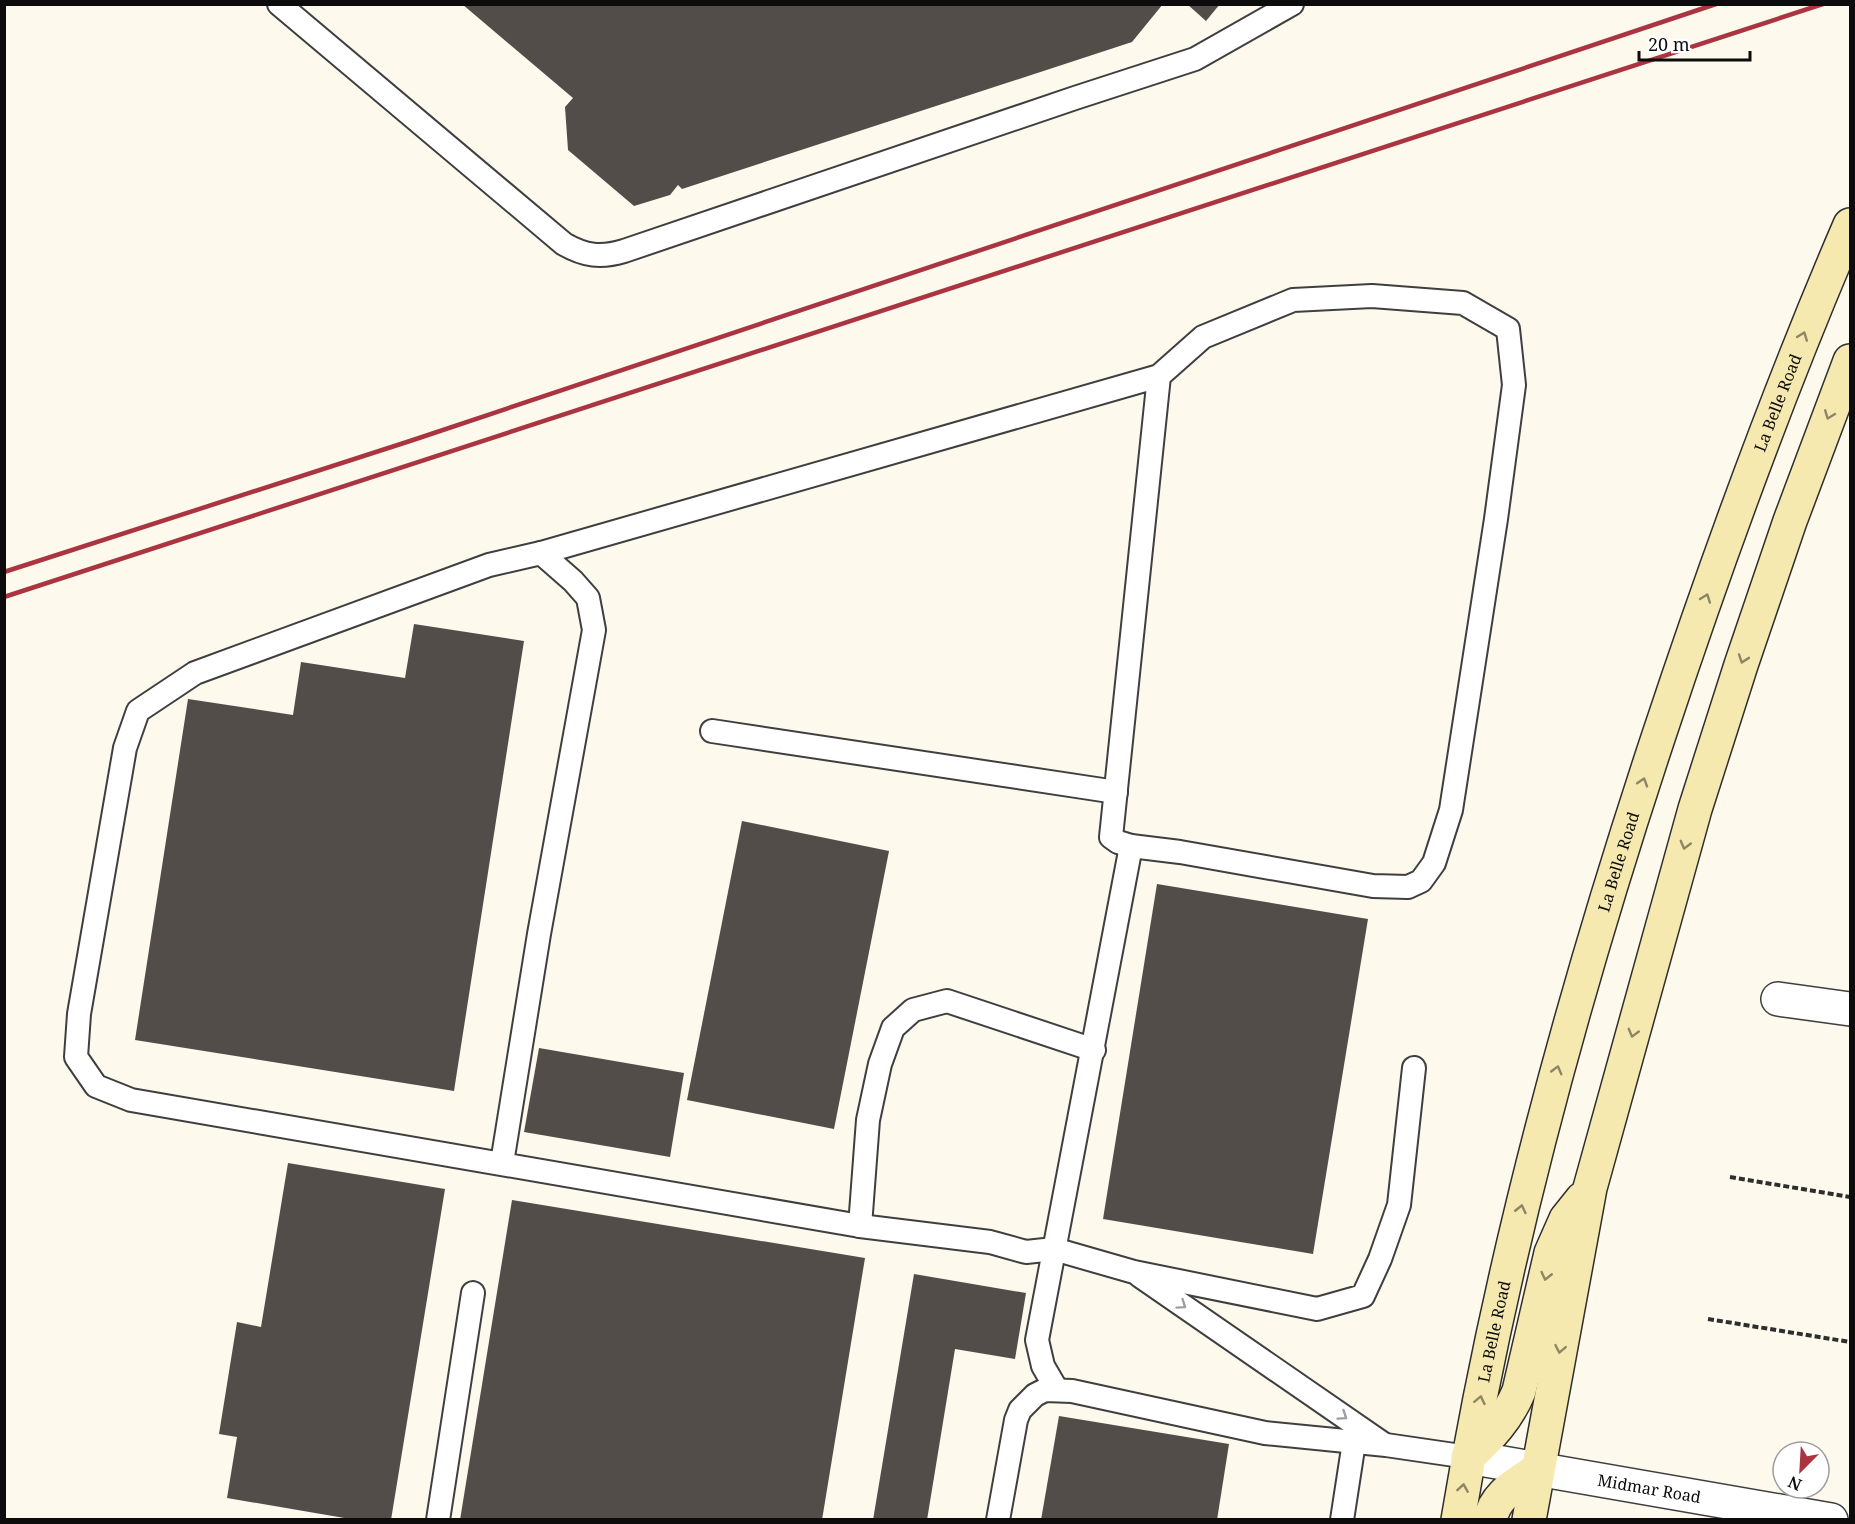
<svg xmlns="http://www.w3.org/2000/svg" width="1855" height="1524" font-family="'Noto Serif',serif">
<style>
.building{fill:#534d49}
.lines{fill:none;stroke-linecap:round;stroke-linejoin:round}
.service-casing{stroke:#3f3f3f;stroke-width:26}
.minor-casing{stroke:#3f3f3f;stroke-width:36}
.secondary-casing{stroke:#2e2e2e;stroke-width:36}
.path{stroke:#2e2e2e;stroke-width:4;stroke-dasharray:6 3;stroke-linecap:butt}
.service{stroke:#fff;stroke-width:22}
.minor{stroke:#fff;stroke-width:33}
.secondary{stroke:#f5e9af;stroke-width:33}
.rail{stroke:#aa3541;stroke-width:4.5}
.oneway{stroke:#8c8666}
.oneway2{stroke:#9e9e9e}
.labels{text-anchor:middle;stroke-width:6;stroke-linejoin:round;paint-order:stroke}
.street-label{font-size:16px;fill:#0c0c0c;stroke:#fff}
</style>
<rect width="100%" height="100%" fill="#fdf9ed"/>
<!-- building -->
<g class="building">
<path d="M462,4H1163L1132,42L682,189L678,185L670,195L634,206L568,150L565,107L573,98Z"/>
<path d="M1187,4H1220L1206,21Z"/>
<path d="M414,624L524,641L454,1091L135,1040L188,699L293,715L301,662L405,678Z"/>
<path d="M742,821L889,851L834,1129L687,1100Z"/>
<path d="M1157,884L1368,919L1313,1254L1103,1219Z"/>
<path d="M539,1048L684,1073L670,1157L524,1132Z"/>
<path d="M288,1163L445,1189L391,1520H356L227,1498L237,1437L219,1434L237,1322L261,1327Z"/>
<path d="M512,1200L865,1258L822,1520H460Z"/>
<path d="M914,1274L1026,1293L1015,1359L955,1349L927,1520H873Z"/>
<path d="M1059,1416L1229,1444L1217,1520H1041Z"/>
</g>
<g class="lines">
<defs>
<g id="service">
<path d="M279,4L564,244C585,256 601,258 624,251L1075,98L1195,59L1292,4"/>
<path d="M541,553L1159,376L1203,337L1293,300L1372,296L1463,303L1508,329L1514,385L1496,519L1451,810L1434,863L1421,881L1408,887L1373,886L1180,852L1131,846L1118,842L1111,837L1159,376"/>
<path d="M712,731L1116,792"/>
<path d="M502,1163L539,934L594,630L588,598L573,581L541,553L489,565L195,673L138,711L125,748L79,1014L76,1057L96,1086L131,1100L860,1226L990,1242L1026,1252L1054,1249L1134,1272L1317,1309L1363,1296L1380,1259L1399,1205L1414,1068"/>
<path d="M860,1226L868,1120L880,1064L893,1028L913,1010L947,1001L1094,1050"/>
<path d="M1140,1276L1382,1443"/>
<path d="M1057,1390L1043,1366L1037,1340L1131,846"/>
<path d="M438,1520L473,1293"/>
<path d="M998,1520L1016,1420L1020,1410L1035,1395L1045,1390L1072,1391L1265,1433L1386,1445L1468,1457"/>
<path d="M1342,1520L1354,1442"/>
</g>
<g id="minor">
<path d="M1778,999L1850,1009"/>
<path id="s1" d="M1468,1457L1831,1520"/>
</g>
<g id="secondary">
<path d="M1468,1457C1490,1437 1508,1418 1519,1391L1551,1253L1566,1219L1582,1199"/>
<path id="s2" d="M1458,1520C1502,1253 1574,991 1659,735C1716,563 1778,392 1850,225"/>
<path d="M1490,1520C1495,1494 1517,1484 1537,1470"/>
<path d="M1529,1520L1590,1188L1695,809L1741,665L1790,521L1850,361"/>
</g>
</defs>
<!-- service casing -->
<use href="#service" class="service-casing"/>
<!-- minor casing -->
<use href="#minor" class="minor-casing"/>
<!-- secondary casing -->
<use href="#secondary" class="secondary-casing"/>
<!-- path -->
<g class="path">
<path d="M1730,1177L1850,1197"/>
<path d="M1708,1319L1850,1342"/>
</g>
<!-- service -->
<use href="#service" class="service"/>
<!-- minor -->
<use href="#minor" class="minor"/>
<!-- secondary -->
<use href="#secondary" class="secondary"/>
<!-- rail -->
<g class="rail">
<path d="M4,572L410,441L1716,4"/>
<path d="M4,597L1823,4"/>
</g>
</g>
<!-- one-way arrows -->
<defs><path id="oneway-chevron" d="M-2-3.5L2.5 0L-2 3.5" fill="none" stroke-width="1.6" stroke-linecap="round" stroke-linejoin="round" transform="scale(1.5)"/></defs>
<g class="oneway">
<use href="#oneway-chevron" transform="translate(1803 336) rotate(-69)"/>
<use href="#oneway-chevron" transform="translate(1829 415) rotate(111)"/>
<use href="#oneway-chevron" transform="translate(1706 598) rotate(-70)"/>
<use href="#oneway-chevron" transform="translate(1743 659) rotate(109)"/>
<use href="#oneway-chevron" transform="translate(1643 782) rotate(-72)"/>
<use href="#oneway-chevron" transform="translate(1685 845) rotate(105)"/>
<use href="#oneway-chevron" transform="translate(1633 1033) rotate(105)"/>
<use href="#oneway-chevron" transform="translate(1557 1070) rotate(-75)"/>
<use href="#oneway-chevron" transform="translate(1521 1209) rotate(-77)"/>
<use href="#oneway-chevron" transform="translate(1546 1276) rotate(103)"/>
<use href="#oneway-chevron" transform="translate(1560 1349) rotate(101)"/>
<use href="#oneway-chevron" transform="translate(1480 1400) rotate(-78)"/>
<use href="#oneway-chevron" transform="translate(1463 1488) rotate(-81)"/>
</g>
<g class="oneway2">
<use href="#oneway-chevron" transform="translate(1182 1305) rotate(35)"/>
<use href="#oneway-chevron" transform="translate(1343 1416) rotate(34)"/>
</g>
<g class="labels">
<!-- street labels -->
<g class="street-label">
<text dy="6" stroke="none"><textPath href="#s2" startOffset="1164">La Belle Road</textPath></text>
<text dy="6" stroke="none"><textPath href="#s2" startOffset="678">La Belle Road</textPath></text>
<text dy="6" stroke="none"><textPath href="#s2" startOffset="192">La Belle Road</textPath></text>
<text dy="6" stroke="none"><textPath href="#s1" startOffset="184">Midmar Road</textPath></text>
</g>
</g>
<!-- border -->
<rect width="1855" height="1524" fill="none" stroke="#0c0c0c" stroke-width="12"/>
<!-- north arrow -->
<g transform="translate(1801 1470) rotate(204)"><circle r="28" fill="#ffffff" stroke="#9e9e9e" stroke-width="1.5"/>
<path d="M0-4.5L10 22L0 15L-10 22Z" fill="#aa3541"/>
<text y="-9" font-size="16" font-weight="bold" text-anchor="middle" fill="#0c0c0c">N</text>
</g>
<!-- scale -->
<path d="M1639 51v9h111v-9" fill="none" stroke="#0c0c0c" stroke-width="3"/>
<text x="1648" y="51" font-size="18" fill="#0c0c0c" stroke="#ffffff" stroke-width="4.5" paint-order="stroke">20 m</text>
</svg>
